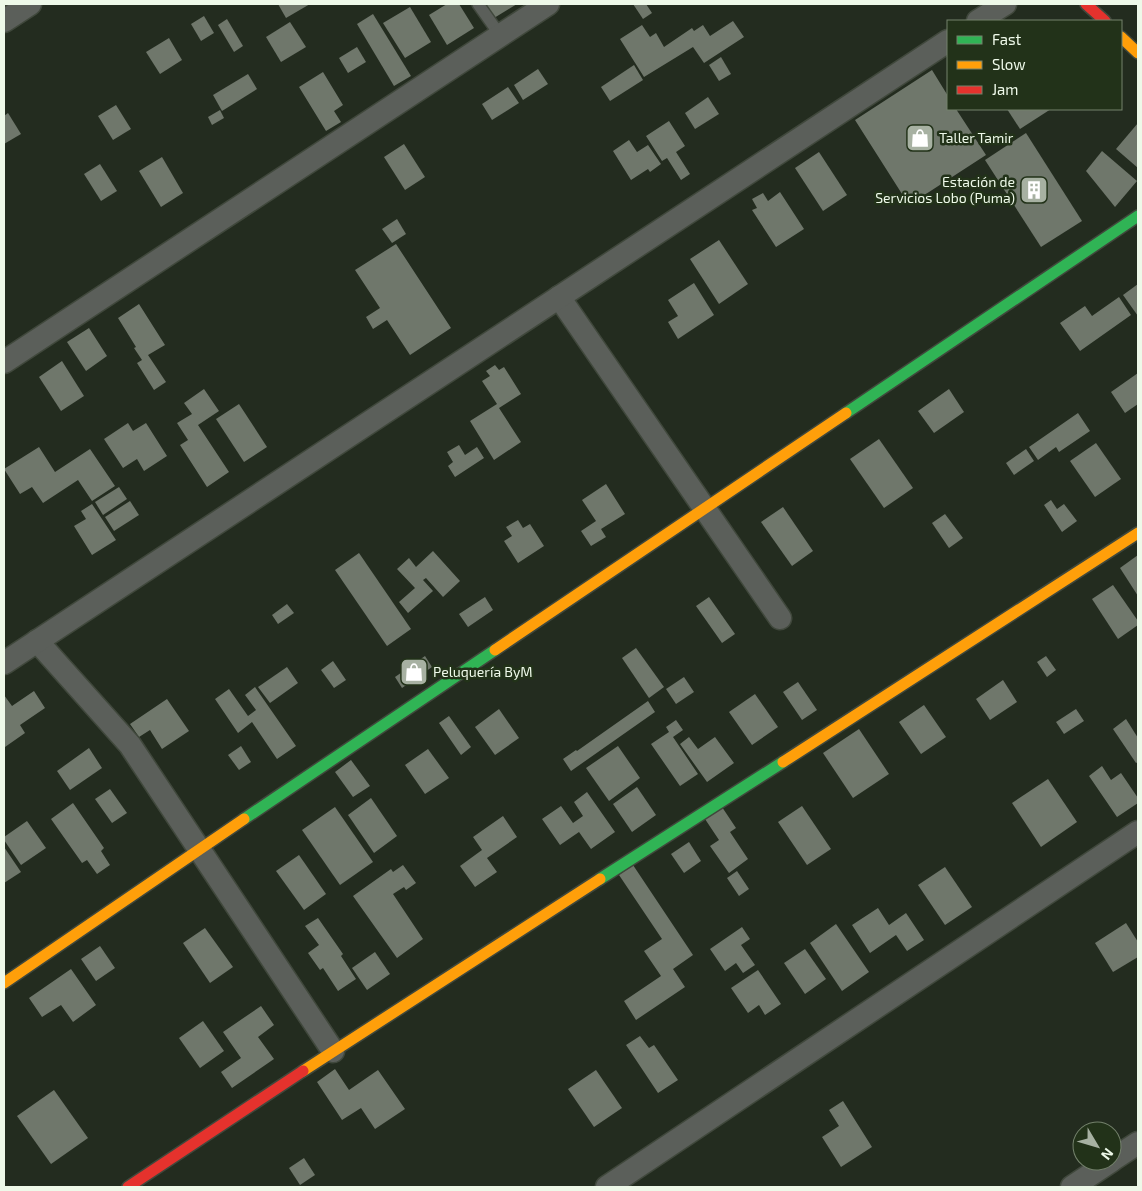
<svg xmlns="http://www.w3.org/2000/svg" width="1142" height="1191" font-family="'Exo 2',sans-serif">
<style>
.building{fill:#6f776b}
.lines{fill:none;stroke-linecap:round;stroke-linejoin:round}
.lane-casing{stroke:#40483c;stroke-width:14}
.street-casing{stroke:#40483c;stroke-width:25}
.fast-casing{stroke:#40483c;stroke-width:14}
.slow-casing{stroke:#40483c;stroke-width:14}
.jam-casing{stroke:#40483c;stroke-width:14}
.lane{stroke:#5b5f5a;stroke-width:11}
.street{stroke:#5b5f5a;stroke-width:22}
.fast{stroke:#30b455;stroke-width:11}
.slow{stroke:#ff9f0a;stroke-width:11}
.jam{stroke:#e5322d;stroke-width:11}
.labels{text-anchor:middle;stroke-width:5;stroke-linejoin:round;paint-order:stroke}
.poi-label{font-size:14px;fill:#eef9e9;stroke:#223219;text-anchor:start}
</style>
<rect width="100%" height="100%" fill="#232c1f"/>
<!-- building -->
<g class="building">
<path d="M278,4H310L286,18Z"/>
<path d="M447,4H459L474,28L447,45L429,15Z"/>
<path d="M485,4H517L494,18Z"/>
<path d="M633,4H646L652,13L643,19Z"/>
<path d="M410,7L431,42L405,58L383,23Z"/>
<path d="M373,14L411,76L394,86L357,24Z"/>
<path d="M204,16L214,33L201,41L191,24Z"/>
<path d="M227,19L243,46L234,52L218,25Z"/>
<path d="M733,21L744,37L704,63L693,47L644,77L620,39L642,25L650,37L656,33L664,47L692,28L694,31L703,25L710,36Z"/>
<path d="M290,22L306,47L281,62L266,37Z"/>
<path d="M169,38L182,60L160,74L146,52Z"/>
<path d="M357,47L366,62L348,73L339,58Z"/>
<path d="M721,57L731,74L719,81L709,65Z"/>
<path d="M634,65L643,80L610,101L601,87Z"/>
<path d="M538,69L548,84L523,100L514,85Z"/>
<path d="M932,70L948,96V109H956L986,155L909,205L855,120Z"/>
<path d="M323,72L343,105L334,111L341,122L326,131L299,87Z"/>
<path d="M248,74L257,89L222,111L213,95Z"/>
<path d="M508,87L519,103L492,120L482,104Z"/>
<path d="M708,97L719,114L695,129L685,113Z"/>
<path d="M116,105L131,129L113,140L98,116Z"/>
<path d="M1007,109H1051L1020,129Z"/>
<path d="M220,110L224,118L212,125L208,117Z"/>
<path d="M8,113L21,134L4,144V116Z"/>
<path d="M669,121L685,146L676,152L690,174L681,180L667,158L662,161L646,136Z"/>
<path d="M1138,123V168L1116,149Z"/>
<path d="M1026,133L1082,221L1041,247L985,160Z"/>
<path d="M629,140L637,152L648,145L661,164L650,172L648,169L631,180L613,151Z"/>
<path d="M404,144L425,177L405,190L384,157Z"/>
<path d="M1102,151L1137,181L1115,207L1086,171Z"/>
<path d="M819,152L847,195L823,211L795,168Z"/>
<path d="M162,157L183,193L161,207L139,171Z"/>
<path d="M100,164L117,191L101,201L84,174Z"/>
<path d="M780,192L804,229L776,247L752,210L757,208L752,199L763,193L768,201Z"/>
<path d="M397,219L406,234L392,243L382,229Z"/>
<path d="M719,240L748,284L719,304L690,259Z"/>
<path d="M396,244L451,328L410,355L387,320L373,329L366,317L380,308L355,270Z"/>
<path d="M694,283L714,315L678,339L668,322L678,316L668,300Z"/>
<path d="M1138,284V316L1123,295Z"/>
<path d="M1119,297L1131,315L1080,351L1060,323L1085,306L1092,316Z"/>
<path d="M139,304L165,345L148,355L166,382L154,390L137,363L142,360L134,348L136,347L118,318Z"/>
<path d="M89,328L107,356L86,371L67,342Z"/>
<path d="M62,361L84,396L61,411L39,377Z"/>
<path d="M495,365L499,370L504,367L521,394L499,408L521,442L494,460L470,421L497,404L482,381L490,376L486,371Z"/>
<path d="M1138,373V404L1125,413L1111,392Z"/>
<path d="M204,389L219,411L198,425L229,472L207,487L180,445L188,440L177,423L192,414L184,403Z"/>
<path d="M949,389L964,412L934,433L918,411Z"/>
<path d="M239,404L267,447L244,462L216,419Z"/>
<path d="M1078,413L1090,431L1059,452L1056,447L1038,460L1029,447Z"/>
<path d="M128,423L133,431L146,423L167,456L144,471L137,459L123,468L104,439Z"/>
<path d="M879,439L913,488L884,508L850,459Z"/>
<path d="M1096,443L1121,479L1095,497L1070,461Z"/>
<path d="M459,445L465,455L477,447L484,458L455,477L448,466L453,462L447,452Z"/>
<path d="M39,447L55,472L90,449L115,486L92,501L78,480L43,503L32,487L20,494L4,469Z"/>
<path d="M1026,449L1034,461L1014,475L1006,463Z"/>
<path d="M606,484L625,514L601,529L606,537L591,546L581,531L596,521L582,500Z"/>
<path d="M119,487L127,499L103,515L95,502Z"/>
<path d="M1051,500L1057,509L1064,504L1077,521L1062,532L1044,505Z"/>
<path d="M130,501L139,515L114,531L105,517Z"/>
<path d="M92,504L116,540L92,555L74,526L86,519L81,511Z"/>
<path d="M783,507L813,551L792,566L761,522Z"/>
<path d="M945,514L963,538L949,548L932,523Z"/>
<path d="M518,520L523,528L530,524L544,546L518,563L504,541L512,536L506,527Z"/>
<path d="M433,551L460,581L443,597L426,578L423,580L433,591L408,613L399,602L415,588L397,569L409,558L416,567Z"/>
<path d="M359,553L411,629L387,646L335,570Z"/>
<path d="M1138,555V596L1120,568Z"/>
<path d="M1113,585L1138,621V625L1118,639L1092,599Z"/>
<path d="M485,597L493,610L468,627L459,614Z"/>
<path d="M709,597L735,634L722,643L696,606Z"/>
<path d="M287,604L294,613L278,624L272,615Z"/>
<path d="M636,648L664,687L649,698L622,658Z"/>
<path d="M425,656L432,667L402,688L395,677Z"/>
<path d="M1046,656L1056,670L1047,677L1037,662Z"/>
<path d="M333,661L346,680L334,688L321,670Z"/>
<path d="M287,667L298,683L270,703L258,687Z"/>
<path d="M684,677L694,692L676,704L666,689Z"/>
<path d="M1003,680L1017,702L990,720L976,699Z"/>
<path d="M798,682L817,710L802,720L783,692Z"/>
<path d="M255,687L296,746L277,759L252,722L238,733L215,699L229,689L248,716L256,710L245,695Z"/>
<path d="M34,691L45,708L20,725L25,733L5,747L4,745V695L12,706Z"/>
<path d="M755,694L778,727L752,745L729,712Z"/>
<path d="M167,699L189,731L162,749L150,730L139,737L130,724Z"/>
<path d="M648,701L655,712L571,771L563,759L576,750L577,751Z"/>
<path d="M924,705L946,737L921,754L899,722Z"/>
<path d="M499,709L519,738L495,755L475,727Z"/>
<path d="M1076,709L1084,721L1064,734L1056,722Z"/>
<path d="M449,716L471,747L461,755L439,723Z"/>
<path d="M1126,719L1138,738V762L1136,763L1113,729Z"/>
<path d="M676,720L683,730L673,737L698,774L680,786L651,744L669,732L666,727Z"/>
<path d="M859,729L889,774L853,798L823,753Z"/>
<path d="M689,737L698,749L715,737L734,763L707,782L680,744Z"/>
<path d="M241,746L251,762L239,770L228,755Z"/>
<path d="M618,746L640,778L609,801L586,768Z"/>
<path d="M89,748L102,768L70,790L57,771Z"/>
<path d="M428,749L449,778L425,794L405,765Z"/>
<path d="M351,760L370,786L353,797L335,772Z"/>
<path d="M1102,766L1111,780L1121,773L1138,798V803L1117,817L1089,776Z"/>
<path d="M1048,779L1077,822L1041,847L1012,803Z"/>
<path d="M637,787L656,815L632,832L613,804Z"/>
<path d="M110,789L127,813L112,823L95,799Z"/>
<path d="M587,792L615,832L591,849L579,832L560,845L542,819L561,806L573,823L583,816L574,802Z"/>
<path d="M371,798L397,836L374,853L348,815Z"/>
<path d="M73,803L104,848L101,851L110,865L97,874L87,860L82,863L51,819Z"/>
<path d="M802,806L831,849L807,865L778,822Z"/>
<path d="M335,807L373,862L340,885L302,830Z"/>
<path d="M722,807L736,828L730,832L748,859L729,873L710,846L719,840L705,819Z"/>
<path d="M503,816L517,837L487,858L497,872L475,887L460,866L482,850L473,837Z"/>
<path d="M27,821L46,848L21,865L4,840V837Z"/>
<path d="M689,842L701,861L684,873L671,854Z"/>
<path d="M4,847L21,872L4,883Z"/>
<path d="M299,855L326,894L304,910L276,871Z"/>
<path d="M403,865L416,883L406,890L404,887L393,894L423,939L397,958L353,896L391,869L393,872Z"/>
<path d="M633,865L693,955L673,969L685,987L636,1020L624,1001L661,976L644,951L662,939L619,875Z"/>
<path d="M945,867L972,907L945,925L918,885Z"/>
<path d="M737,871L749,889L739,896L727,878Z"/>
<path d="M878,908L889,925L906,913L924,940L907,951L896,935L870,953L852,925Z"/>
<path d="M318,918L343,954L341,956L356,979L338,991L323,968L320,970L308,953L319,945L305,926Z"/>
<path d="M1126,923L1138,942V957L1113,972L1095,943Z"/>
<path d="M836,924L869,972L842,991L810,943Z"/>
<path d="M742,927L750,939L741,945L755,965L743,973L736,963L725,971L710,949Z"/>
<path d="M205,928L233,967L210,983L183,943Z"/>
<path d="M100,946L115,968L96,981L81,959Z"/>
<path d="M805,949L826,979L805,994L784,963Z"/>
<path d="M375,952L390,974L367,990L352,968Z"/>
<path d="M71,969L96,1005L73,1022L61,1005L42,1017L29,998Z"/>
<path d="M758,970L781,1004L765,1015L759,1005L748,1013L731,988Z"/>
<path d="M261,1006L274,1025L258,1037L274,1059L232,1088L221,1072L241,1058L223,1032Z"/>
<path d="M203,1021L224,1051L200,1068L179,1038Z"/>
<path d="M640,1036L649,1048L654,1045L678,1080L658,1093L626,1045Z"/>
<path d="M335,1069L349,1090L378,1070L405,1109L375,1129L361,1108L342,1120L317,1082Z"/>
<path d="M596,1070L622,1108L594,1127L568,1089Z"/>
<path d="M54,1090L88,1138L51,1164L17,1116Z"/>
<path d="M843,1101L872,1147L841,1167L822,1137L839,1126L829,1110Z"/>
<path d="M304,1158L315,1175L300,1185L289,1168Z"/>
</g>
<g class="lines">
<defs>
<path id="lane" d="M478,4L500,35"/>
<g id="street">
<path d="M4,21L30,4"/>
<path d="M978,21L1005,4"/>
<path d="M559,297L780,618"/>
<path d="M4,362L548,4"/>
<path d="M37,641L130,745L333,1051"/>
<path d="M4,663L948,41"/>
<path d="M1112,1160L1138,1143"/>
<path d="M607,1187L1138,832"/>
<path d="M1072,1187L1111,1161"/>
</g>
<g id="fast">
<path d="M846,413L1138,216"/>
<path d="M244,819L495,650"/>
<path d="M600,879L783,762"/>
</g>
<g id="slow">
<path d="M1121,37L1138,53"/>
<path d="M495,650L846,413"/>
<path d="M783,762L1138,533"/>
<path d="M4,983L244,819"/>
<path d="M303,1071L600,879"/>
</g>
<g id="jam">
<path d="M1086,4L1105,21"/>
<path d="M128,1187L303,1071"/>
</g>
</defs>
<!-- lane casing -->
<use href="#lane" class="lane-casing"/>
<!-- street casing -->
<use href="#street" class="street-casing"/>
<!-- fast casing -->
<use href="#fast" class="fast-casing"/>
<!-- slow casing -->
<use href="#slow" class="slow-casing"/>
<!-- jam casing -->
<use href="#jam" class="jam-casing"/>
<!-- lane -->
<use href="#lane" class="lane"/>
<!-- street -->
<use href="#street" class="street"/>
<!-- fast -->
<use href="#fast" class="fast"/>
<!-- slow -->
<use href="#slow" class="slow"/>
<!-- jam -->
<use href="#jam" class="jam"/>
</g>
<!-- icons -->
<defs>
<symbol id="shop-square" viewBox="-11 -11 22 22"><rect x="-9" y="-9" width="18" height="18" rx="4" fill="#a7b1a2" stroke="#223219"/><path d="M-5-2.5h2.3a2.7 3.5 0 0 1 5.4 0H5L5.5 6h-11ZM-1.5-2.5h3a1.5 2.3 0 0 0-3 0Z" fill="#fff"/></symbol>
<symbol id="building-square" viewBox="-11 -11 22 22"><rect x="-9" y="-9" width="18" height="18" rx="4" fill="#a7b1a2" stroke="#223219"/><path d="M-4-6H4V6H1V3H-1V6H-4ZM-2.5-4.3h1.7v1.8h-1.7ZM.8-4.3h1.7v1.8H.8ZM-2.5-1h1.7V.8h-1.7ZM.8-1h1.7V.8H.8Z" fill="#fff"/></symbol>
</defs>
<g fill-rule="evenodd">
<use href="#shop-square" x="904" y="122" width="32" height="32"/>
<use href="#building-square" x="1018" y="174" width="32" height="32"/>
<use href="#shop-square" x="398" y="656" width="32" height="32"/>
</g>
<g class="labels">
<!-- poi labels -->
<g class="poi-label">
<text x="939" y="143">Taller Tamir</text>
<text x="1015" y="187" text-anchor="end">Estación de<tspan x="1015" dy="16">Servicios Lobo (Puma)</tspan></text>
<text x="433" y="677">Peluquería ByM</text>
</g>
</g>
<!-- border -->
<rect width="1142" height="1191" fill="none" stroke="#eef9e9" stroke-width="10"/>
<!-- legend -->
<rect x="947" y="20" width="175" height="90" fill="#223219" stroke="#74826c"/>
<rect x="957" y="36" width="25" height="8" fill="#30b455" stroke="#74826c"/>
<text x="992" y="45" font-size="15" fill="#eef9e9">Fast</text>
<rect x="957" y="61" width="25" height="8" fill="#ff9f0a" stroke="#74826c"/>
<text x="992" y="70" font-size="15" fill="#eef9e9">Slow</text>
<rect x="957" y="86" width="25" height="8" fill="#e5322d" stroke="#74826c"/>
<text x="992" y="95" font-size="15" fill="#eef9e9">Jam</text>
<!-- north arrow -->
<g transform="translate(1097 1146) rotate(128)"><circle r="24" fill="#223219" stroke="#74826c"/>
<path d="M0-4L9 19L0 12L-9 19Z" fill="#a7b1a2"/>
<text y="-8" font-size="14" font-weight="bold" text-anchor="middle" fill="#eef9e9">N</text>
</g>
</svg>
